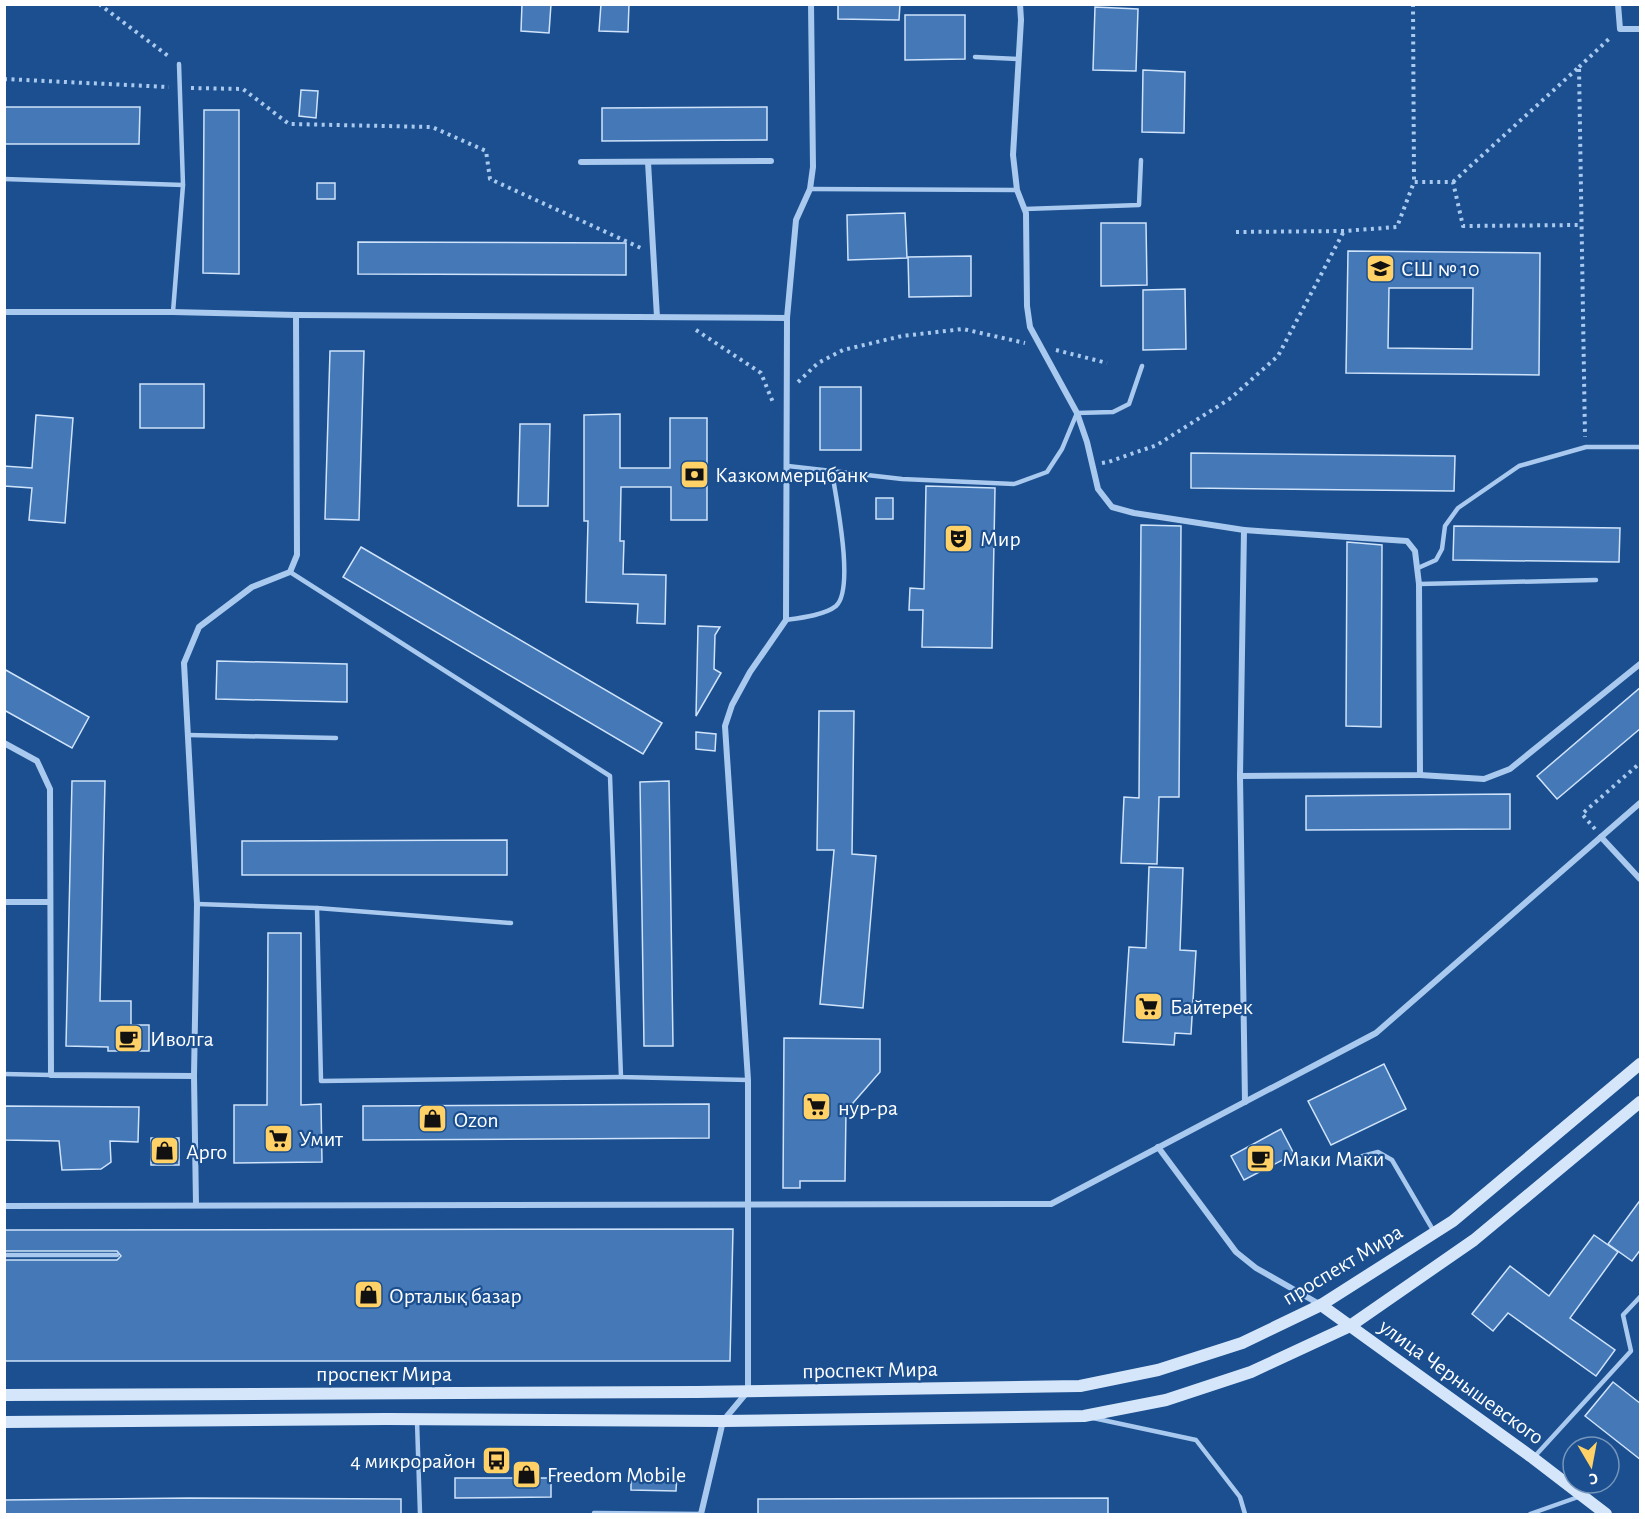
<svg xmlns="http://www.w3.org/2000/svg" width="1645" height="1519" font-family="'Alegreya Sans',sans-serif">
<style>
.building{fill:#4478b7;stroke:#cfe3fa;stroke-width:1.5;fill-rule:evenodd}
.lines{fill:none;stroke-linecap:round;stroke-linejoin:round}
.path{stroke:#a9c9ee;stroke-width:4;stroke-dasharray:3 4.5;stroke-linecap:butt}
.lane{stroke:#a9c9ee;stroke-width:4.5}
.street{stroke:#a9c9ee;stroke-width:6}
.secondary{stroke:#d6e6fa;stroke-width:12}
.labels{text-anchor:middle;stroke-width:4.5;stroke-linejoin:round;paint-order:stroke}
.poi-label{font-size:22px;fill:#fff;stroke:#1b4f8f;text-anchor:start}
.street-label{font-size:22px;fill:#fff;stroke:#1b4f8f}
</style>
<rect width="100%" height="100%" fill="#1b4f8f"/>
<!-- building -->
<g class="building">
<path d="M522,4H551L549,33L521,31Z"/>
<path d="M601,4H629L628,32L599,31Z"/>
<path d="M838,4H900L899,20L838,19Z"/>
<path d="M1095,7L1138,9L1136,71L1093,70Z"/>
<path d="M905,15H965V59L905,60Z"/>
<path d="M1143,70L1185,72L1184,133L1142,132Z"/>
<path d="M301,90L318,91L316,118L299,116Z"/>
<path d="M4,107H140L139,144H4Z"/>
<path d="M767,107V140L602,141V108Z"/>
<path d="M204,110H239V274L203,273Z"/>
<rect x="317" y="183" width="18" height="16"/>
<path d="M905,213L907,258L848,260L847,215Z"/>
<path d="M1101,223H1146L1147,285L1101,286Z"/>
<path d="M358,242L626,243V275L358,274Z"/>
<path d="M1348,251L1540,253L1539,375L1346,373ZM1389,288H1473L1472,349L1388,348Z"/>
<path d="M971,256V296L909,297L908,257Z"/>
<path d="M1185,289L1186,349L1143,350V290Z"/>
<path d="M330,351H364L359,520L325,519Z"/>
<rect x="140" y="384" width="64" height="44"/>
<rect x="820" y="387" width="41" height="63"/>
<path d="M620,414V468H670V418H707V520H671V487H621L620,541H624L623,574L666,575L665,624L637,623L638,604L586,602L588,521H584V415Z"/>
<path d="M36,415L73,418L65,523L29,520L32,488L4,486V466L32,468Z"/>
<path d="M520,424H550L548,506H518Z"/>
<path d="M1191,453L1455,456L1454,491L1191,488Z"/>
<path d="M926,486L995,488L992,648L922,647L923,610H909L910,588L924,589Z"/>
<rect x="876" y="498" width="17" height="21"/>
<path d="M1141,525L1181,526L1179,797H1159L1157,864L1121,863L1124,797L1139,798Z"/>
<path d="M1454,526L1620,528L1619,562L1453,560Z"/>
<path d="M1347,542L1382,545L1381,727L1346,726Z"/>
<path d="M361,547L662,723L643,754L343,577Z"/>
<path d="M698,626L720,627L715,635L714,669L721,673L696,716Z"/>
<path d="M217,661L347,664V702L216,699Z"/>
<path d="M4,669L89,717L72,748L4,710Z"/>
<path d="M1641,687V728L1557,799L1537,776Z"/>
<path d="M819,711H854L852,854L876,856L863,1008L820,1004L834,850H817Z"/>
<path d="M696,732L716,734L715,751L696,749Z"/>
<path d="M72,781H105L100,1001H131V1025H149V1051H108V1047L66,1046Z"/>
<path d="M669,781L673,1046H644L640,782Z"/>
<path d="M1510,794V829L1306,830V796Z"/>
<path d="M507,840V875H242V841Z"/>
<path d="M1149,867L1183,868L1180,950L1196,951L1191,1034L1175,1033L1174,1045L1123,1042L1129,947L1146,948Z"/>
<path d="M268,933H301V1105L321,1104L322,1162L234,1163V1105H267Z"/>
<path d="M784,1038L880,1039V1072L846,1111L845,1181H800V1188H783Z"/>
<path d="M1384,1064L1406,1109L1331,1145L1308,1101Z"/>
<path d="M709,1104V1138L363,1140V1106Z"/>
<path d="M4,1106L139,1107L138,1142L110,1141L111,1162L101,1169L62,1170L59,1141L4,1140Z"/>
<path d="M1281,1129L1294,1154L1244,1180L1231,1156Z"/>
<rect x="151" y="1138" width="28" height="27"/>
<path d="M1641,1199V1249L1632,1261L1608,1244Z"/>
<path d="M733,1229L730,1361H4V1260H117L121,1256L117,1251H4V1230Z"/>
<path d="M1594,1235L1618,1252L1570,1318L1615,1350L1596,1376L1508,1313L1493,1331L1472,1314L1510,1266L1549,1296Z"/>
<path d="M1613,1382L1641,1404V1460L1585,1416Z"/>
<path d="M631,1473L677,1474L676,1491L631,1490Z"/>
<path d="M455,1478H551V1497L455,1498Z"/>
<path d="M189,1498L401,1499V1515H4V1500Z"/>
<path d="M1108,1498V1515H758V1499Z"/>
</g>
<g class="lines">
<!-- path -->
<g class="path">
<path d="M99,4L171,58"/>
<path d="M1413,4L1414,182"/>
<path d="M1579,67L1611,37"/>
<path d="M4,79L169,87"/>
<path d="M191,88L243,89L289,124L432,127L486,151L490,179L643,249"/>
<path d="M1453,182L1579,67L1585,437"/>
<path d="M1236,232L1344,231L1397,227L1414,182H1453L1463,226L1581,225"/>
<path d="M696,330L761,373L774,405"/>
<path d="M1056,350L1107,363"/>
<path d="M798,382L818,363L843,350L902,336L963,329L1025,343"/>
<path d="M1102,463L1108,462L1157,445L1231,398L1278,356L1344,231"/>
<path d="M1595,829L1582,814L1640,763"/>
</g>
<!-- lane -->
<g class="lane">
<path d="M975,57L1018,59"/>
<path d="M179,64L183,185"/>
<path d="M4,179L183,185L173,312"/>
<path d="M810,189L1017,190"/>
<path d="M1025,209L1139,205L1141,160"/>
<path d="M788,466L902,479L1014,484L1047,472L1062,449L1077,413L1113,412L1129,404L1142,366"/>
<path d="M1418,568L1436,560L1442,549L1445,526L1458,508L1519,466L1586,447H1640"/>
<path d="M290,572L610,776L621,1077L748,1080"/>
<path d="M1419,584L1596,580"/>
<path d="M786,620C800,618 825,615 836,606C855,589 836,498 832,472"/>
<path d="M188,735L336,738"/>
<path d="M197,904L317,908L321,1081L621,1077"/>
<path d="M317,908L511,923"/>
<path d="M4,1074L51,1075"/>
<path d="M1355,1158L1378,1152L1392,1160L1433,1230"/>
<path d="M4,1255H117"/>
<path d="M1093,1418L1196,1440L1240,1497L1245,1514"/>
<path d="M417,1421L420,1514"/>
<path d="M1535,1456L1631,1351L1623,1315L1640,1297"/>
<path d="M594,1513L701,1514"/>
<path d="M1530,1514L1581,1496"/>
</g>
<!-- street -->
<g class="street">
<path d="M1020,4L1021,20L1013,155L1017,190L1026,213L1027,306L1030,327L1077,413L1087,442L1098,489L1112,507L1134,513L1244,530"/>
<path d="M1618,4L1620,29H1640"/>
<path d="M581,162L771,161"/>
<path d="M648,162L657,317"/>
<path d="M4,312H173L296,315L297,555L290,572L252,587L199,627L184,663L197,904L194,1076L196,1205"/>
<path d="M296,315L787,318L796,220L810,189L813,167L811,4"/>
<path d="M4,743L37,761L50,789L51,1075L194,1076"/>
<path d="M1420,775L1484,779L1510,769L1640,664"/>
<path d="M1240,776L1420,775L1419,584L1415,551L1407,541L1244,530L1240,776L1245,1102"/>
<path d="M1601,837L1640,879"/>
<path d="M4,902H50H4"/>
<path d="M1158,1147L1236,1252L1256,1268L1321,1305"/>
<path d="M4,1206L1051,1204L1376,1033L1640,803"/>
<path d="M701,1514L723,1421L748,1391V1080L725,726L732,705L750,672L786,620L787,318"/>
</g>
<!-- secondary -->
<g class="secondary">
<path d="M1321,1305L1533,1458L1606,1514"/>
<path d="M4,1395L697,1392L1080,1386L1158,1370L1242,1343L1321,1305L1453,1221L1640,1064"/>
<path d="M4,1422L387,1419L723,1421L1084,1416L1166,1400L1251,1372L1350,1326L1474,1240L1640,1102"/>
</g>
</g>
<!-- icons -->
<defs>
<symbol id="school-square" viewBox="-11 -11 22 22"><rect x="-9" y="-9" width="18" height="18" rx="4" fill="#ffd166" stroke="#1b4f8f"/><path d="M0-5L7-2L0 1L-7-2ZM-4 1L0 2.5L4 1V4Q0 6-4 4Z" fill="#111"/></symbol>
<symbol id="bank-square" viewBox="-11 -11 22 22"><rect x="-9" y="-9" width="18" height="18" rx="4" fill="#ffd166" stroke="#1b4f8f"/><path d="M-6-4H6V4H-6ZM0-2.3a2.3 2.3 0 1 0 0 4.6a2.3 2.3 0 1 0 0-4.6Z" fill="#111"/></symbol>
<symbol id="theatre-square" viewBox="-11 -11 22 22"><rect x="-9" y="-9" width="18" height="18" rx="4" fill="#ffd166" stroke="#1b4f8f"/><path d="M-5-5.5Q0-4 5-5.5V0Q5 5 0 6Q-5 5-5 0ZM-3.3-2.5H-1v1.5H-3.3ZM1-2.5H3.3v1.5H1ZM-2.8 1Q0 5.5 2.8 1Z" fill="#111"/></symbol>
<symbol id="supermarket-square" viewBox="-11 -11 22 22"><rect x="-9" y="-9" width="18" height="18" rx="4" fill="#ffd166" stroke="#1b4f8f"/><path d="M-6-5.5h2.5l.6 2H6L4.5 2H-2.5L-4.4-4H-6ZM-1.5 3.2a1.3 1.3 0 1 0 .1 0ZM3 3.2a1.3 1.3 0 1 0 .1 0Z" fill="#111"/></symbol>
<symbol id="cafe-square" viewBox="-11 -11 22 22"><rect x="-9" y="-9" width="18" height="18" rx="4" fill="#ffd166" stroke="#1b4f8f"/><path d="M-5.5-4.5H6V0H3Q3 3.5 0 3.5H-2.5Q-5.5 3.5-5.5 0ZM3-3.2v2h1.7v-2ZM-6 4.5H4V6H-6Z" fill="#111"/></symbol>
<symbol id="shop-square" viewBox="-11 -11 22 22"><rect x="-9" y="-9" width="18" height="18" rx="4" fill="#ffd166" stroke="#1b4f8f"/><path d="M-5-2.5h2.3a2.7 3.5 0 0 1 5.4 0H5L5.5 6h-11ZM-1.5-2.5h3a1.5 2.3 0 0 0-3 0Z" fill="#111"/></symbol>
<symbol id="bus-square" viewBox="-11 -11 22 22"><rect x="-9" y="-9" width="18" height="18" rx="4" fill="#ffd166" stroke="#1b4f8f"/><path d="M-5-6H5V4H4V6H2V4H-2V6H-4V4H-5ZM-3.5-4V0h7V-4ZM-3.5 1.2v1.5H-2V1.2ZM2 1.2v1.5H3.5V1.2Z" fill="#111"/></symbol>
</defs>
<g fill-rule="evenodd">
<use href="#school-square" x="1364" y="252" width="33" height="33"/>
<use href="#bank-square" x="678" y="458" width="33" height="33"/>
<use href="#theatre-square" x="942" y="522" width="33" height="33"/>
<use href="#supermarket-square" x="1132" y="990" width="33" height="33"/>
<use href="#cafe-square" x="112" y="1022" width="33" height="33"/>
<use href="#supermarket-square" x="800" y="1090" width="33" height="33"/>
<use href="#shop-square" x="416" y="1102" width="33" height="33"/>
<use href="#supermarket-square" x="262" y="1122" width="33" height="33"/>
<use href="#shop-square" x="148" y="1134" width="33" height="33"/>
<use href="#cafe-square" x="1244" y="1142" width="33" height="33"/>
<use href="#shop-square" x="352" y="1278" width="33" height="33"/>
<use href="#bus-square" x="480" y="1444" width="33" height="33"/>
<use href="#shop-square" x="510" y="1458" width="33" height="33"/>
</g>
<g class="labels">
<!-- poi labels -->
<g class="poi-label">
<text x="1401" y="276">СШ № 10</text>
<text x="715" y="482">Казкоммерцбанк</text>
<text x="980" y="546">Мир</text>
<text x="1170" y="1014">Байтерек</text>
<text x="150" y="1046">Иволга</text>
<text x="838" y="1115">нур-ра</text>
<text x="454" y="1127">Ozon</text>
<text x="299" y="1146">Умит</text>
<text x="186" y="1159">Арго</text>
<text x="1282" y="1166">Маки Маки</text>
<text x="389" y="1303">Орталық базар</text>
<text x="476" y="1468" text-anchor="end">4 микрорайон</text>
<text x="547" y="1482">Freedom Mobile</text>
</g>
<!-- street labels -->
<g class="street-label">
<text transform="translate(1342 1264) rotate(-31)" y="8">проспект Мира</text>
<text transform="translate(870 1369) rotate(-1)" y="8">проспект Мира</text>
<text x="384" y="1381">проспект Мира</text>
<text transform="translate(1462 1381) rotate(36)" y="8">улица Чернышевского</text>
</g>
</g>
<!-- border -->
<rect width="1645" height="1519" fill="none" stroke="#ffffff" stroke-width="12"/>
<!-- north arrow -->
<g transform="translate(1591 1465) rotate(170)"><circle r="28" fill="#1b4f8f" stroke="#7695bc" stroke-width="1.5"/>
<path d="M0-4.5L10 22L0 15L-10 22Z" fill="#ffd166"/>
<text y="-9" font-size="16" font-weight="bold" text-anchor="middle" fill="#ffffff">С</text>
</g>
</svg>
